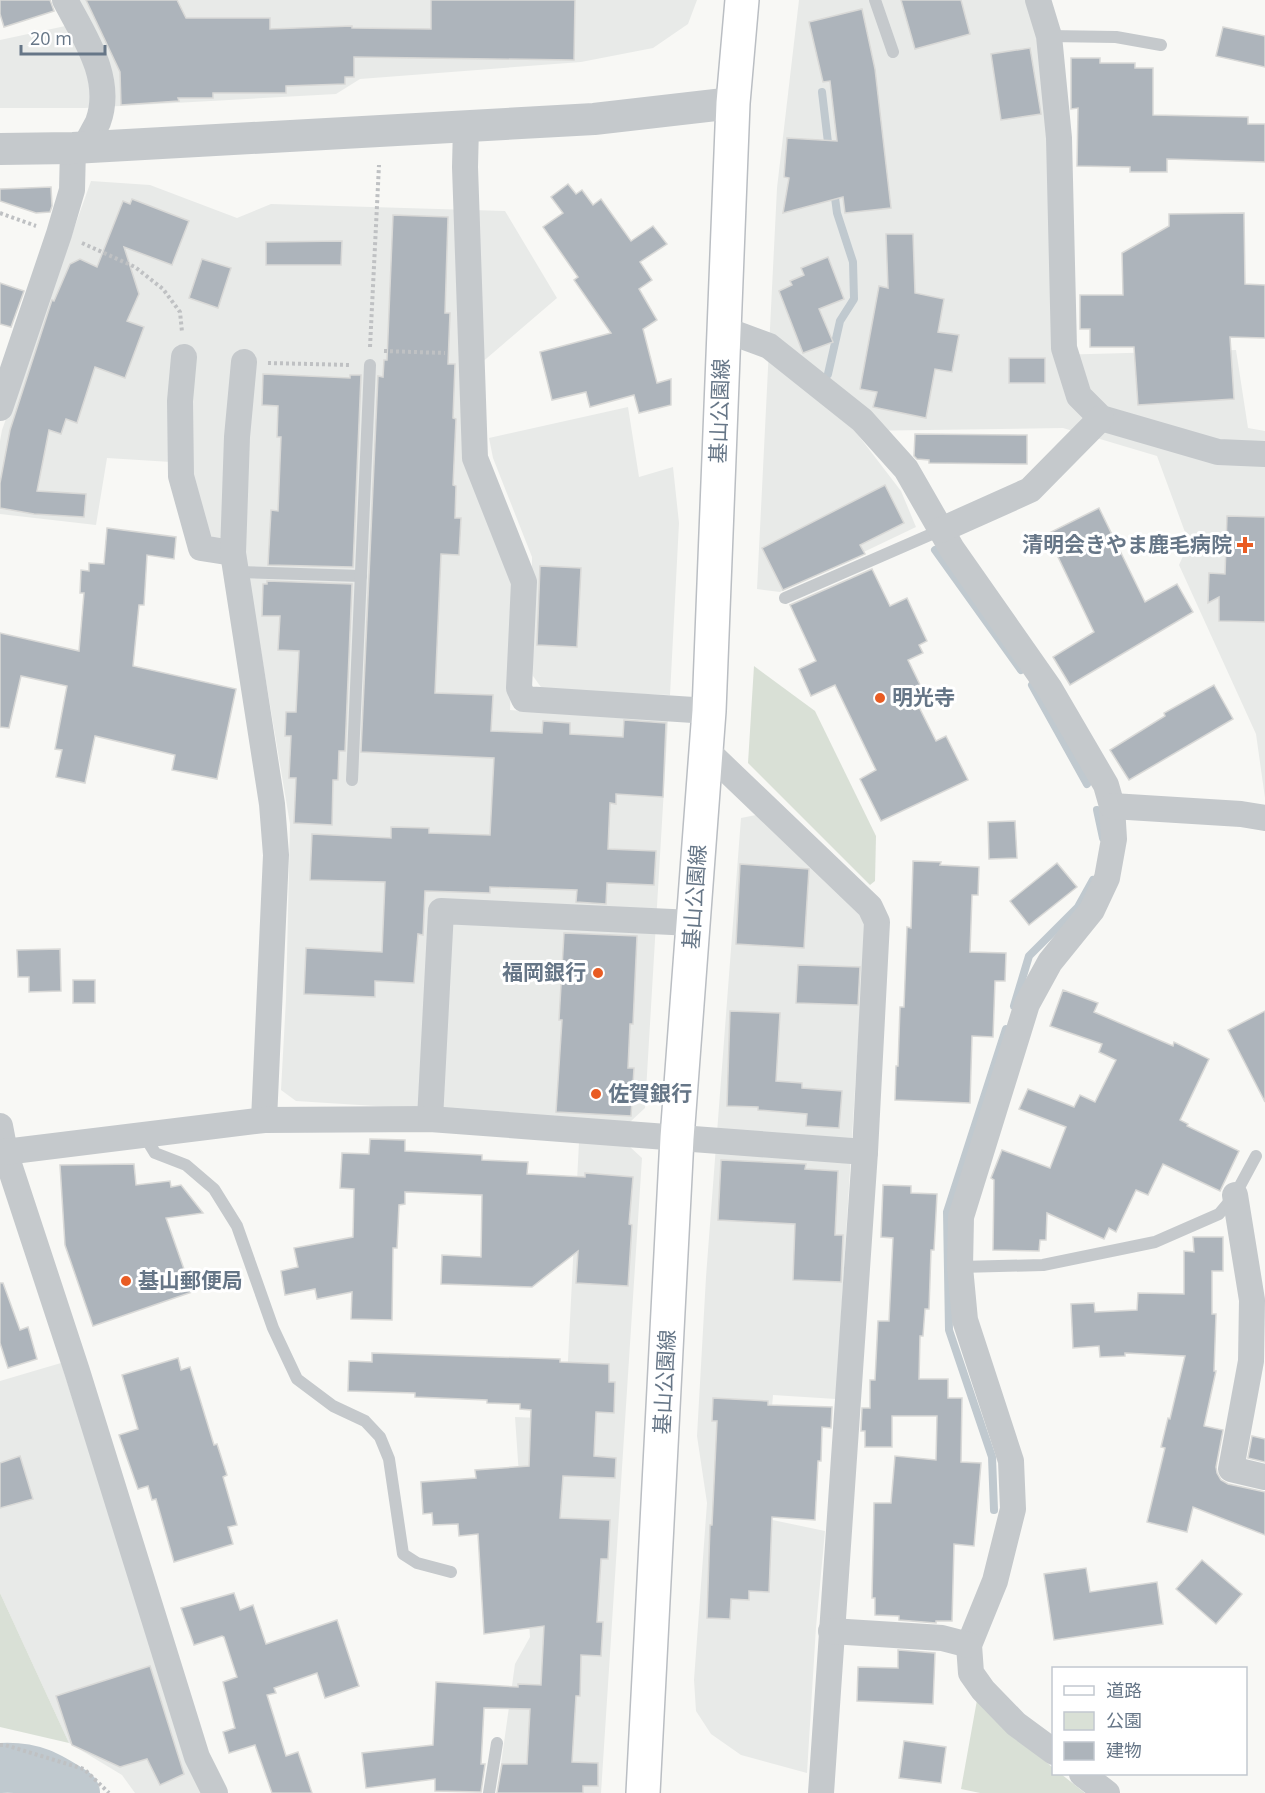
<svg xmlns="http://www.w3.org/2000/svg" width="1265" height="1793" font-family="'Open Sans','Noto Sans JP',sans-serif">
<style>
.built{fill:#e8eae8}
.green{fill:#d9e0d6}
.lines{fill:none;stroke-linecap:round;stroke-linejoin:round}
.stream{stroke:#c0c9cf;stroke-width:8}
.river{stroke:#c0c9cf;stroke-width:50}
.building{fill:#adb4bb;stroke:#d9d9d7;stroke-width:1.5}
.secondary-casing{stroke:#babec3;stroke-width:36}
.path{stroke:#bfc1c3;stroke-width:4;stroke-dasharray:3 3;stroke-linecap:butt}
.service{stroke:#c5c9cc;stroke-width:12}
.minor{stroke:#c5c9cc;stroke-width:26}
.tertiary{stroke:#c5c9cc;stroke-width:32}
.secondary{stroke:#fff;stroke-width:33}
.poi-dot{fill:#e95c23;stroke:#fff;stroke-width:2}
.labels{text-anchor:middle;stroke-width:6;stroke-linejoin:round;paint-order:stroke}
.street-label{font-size:21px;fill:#667687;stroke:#fff}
.poi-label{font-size:21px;font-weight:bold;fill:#667687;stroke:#fff;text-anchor:start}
</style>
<rect width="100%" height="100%" fill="#f8f8f5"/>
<!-- built -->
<g class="built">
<path d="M63,0H697L688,24L653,48L581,62L360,79L336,94L84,108H0V40L70,25Z"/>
<path d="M799,0H1028L1040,32L1047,133L1054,355L1236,350L1248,428L1265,431V798L1256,734L1179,565L1189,543L1157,456L1063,428L855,431L901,491L916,527L780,592L757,589L777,188Z"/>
<path d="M91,181L150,185L237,218L271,204L505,211L557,298L465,377L515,586L510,710L668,721L645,1108L630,1122L296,1101L281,1090L286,999L290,824L244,550L223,538L204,537L171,462L107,458L96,525L0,514V441L2,430Z"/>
<path d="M628,407L639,477L673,467L679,523L670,695L543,690L533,676L531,649L532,557L493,458L489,438Z"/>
<path d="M761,814L859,909L865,926L836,1399L773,1395L763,1518L825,1531L816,1627L807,1773L741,1755L711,1734L696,1711L694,1680L707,1503L697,1436L706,1277L741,818Z"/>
<path d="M579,1142L629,1146L642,1158L601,1793H497L515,1664L530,1637L515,1417L565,1419Z"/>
<path d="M61,1363L186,1755L208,1793H135L122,1775L69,1743L0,1593V1381Z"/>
</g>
<!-- green -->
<g class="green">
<path d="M754,666L815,711L876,836L875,881L870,885L748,763Z"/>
<path d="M0,1593L69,1743L0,1727Z"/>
<path d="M977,1700L1053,1768L1054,1774H1061L1085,1793H980L961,1789Z"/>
</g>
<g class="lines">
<!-- stream -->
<g class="stream">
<path d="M822,92L829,151"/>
<path d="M828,374L840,321L854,299L853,262L837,213L834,190"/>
<path d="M935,550L1021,670"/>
<path d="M1032,685L1087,784"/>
<path d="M1097,810L1103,838"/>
<path d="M1014,1006L1029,956L1078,907L1093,880"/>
<path d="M994,1510L992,1457L949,1330L947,1212L1006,1029"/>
</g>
<!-- river -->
<path class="river" d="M0,1768C33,1766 49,1776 75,1793"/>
</g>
<!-- building -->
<g class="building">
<path d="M0,0H50L54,11L4,27L0,14Z"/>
<path d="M86,0H177L186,18H270V29L352,26V28L431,29V0H575L574,60L354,57V77H345V84L286,86V93H213V98H178L179,101L121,105L120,72Z"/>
<path d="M901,0H961L970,34L915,49Z"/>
<path d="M862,9L875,69L891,208L845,213L843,197L783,213L789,178L784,177L787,138L837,141L830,81L823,82L809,22Z"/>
<path d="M1223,27L1265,36V67L1216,56Z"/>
<path d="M1030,48L1041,114L1001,120L991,54Z"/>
<path d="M1071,58H1100V63H1135V68H1153V115L1248,117V124H1265V162L1167,159V172H1130V167L1077,166L1078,108L1071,109Z"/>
<path d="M568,184L576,194L582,190L593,205L601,199L631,241L653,226L667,244L640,262L652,280L639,289L657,320L643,329L657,383L671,379V405L639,413L634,395L590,407L586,392L552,400L540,352L611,333L574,280L578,277L543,227L563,213L551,197Z"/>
<path d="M51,187L52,206L50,212L36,213L0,201V189Z"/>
<path d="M132,199L189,221L172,265L124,247L139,294L127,321L144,327L125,378L95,367L77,423L66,419L61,434L49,430L37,491L86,494L84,517L34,514L0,508V483L10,430L52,300L54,301L70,264L80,259L97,267L123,201L130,204Z"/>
<path d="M1244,213L1245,284L1265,285V338L1230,337L1234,399L1138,405L1134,347H1090V329H1080V295H1123L1122,253L1169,226V214Z"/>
<path d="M393,215L448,217L445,313H450L448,364H455L453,418L456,419L453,485L456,486L455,518H461L459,555L441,554L435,693L493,695L491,731L542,733L543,721L570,723V734L623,737L624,720L666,723L663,797L616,794V804L610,803L608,849L656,851L654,885L607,883L606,904L576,902L577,890L490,887V893L425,891L423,935L418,934L414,983L375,981V997L304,994L306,948L382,952L385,882L310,880L312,834L391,838V827L429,828V833L490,835L494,758L361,752L378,376L383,377L384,360H387Z"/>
<path d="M886,234H913L915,293L944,299L938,332L959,335L952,372L935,369L926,418L873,407L877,392L860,389L879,286L888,288Z"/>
<path d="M342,241L341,265H266V242Z"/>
<path d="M828,257L844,299L819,309L833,342L803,353L779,291L792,285L790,281L804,275L801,268Z"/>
<path d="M202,259L231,268L218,308L189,298Z"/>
<path d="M0,283L24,291L11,327L0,324Z"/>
<rect x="1009" y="358" width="36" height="25"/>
<path d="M263,374L350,378V375H361L353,567L268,565L271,510L278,511L281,437H277L278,406L262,405Z"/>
<path d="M915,434L1027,435V464L929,463V460L917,459L914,456Z"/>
<path d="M885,485L904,523L860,545L865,554L783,590L762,548Z"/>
<path d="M1099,508L1145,602L1177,584L1193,612L1070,685L1053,657L1094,632L1047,534Z"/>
<path d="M1227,516L1265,517V622L1219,621V597L1208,603L1209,573L1225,574Z"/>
<path d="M107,528L176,537L174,559L147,555L144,605H139L133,666L236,689L217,779L172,770L175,755L95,736L85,783L56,777L62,750L55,749L67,686L21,676L9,728L0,727V633L79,651L84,593H80L81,570L89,571V563L104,564Z"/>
<path d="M540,566L581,568L577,647L537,645Z"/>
<path d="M872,569L890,606L907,598L927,641L919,645L923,653L908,660L925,695L915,699L936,741L946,736L968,780L881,821L860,779L876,770L835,685L811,696L799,669L816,661L790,605Z"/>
<path d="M267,581L352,584L345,751H339L338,780H333L332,825L294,823L296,778H289L291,736H285L286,712H296L299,651L278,650L280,616H262L263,584H267Z"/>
<path d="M1214,685L1233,719L1129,780L1110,750L1165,716L1164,713Z"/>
<path d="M1015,821L1017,858L989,859L988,822Z"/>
<path d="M913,861L941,862L940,865L979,867L978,895H972L970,952L1006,953L1005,981H995L993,1037L972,1036L970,1103L895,1100L896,1066H898L900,1007H904L907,927L911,928Z"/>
<path d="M1057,863L1077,887L1029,925L1010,901Z"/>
<path d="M740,864L809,869L804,948L736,944Z"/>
<path d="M564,933L637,936L633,1024H630L628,1068H634L631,1116L556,1112L562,1020H559Z"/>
<path d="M60,949L61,991L29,992V977H18L17,950Z"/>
<path d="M798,965L860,967L858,1005L796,1003Z"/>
<rect x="73" y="980" width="22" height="23"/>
<path d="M1063,990L1098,1003L1094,1012L1173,1046L1174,1042L1209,1059L1180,1120L1188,1124L1187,1126L1239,1151L1220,1191L1163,1164L1148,1195L1136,1190L1116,1232L1109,1228L1104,1239L1047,1213L1046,1240H1040L1039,1251L993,1250L994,1180L991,1178L1002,1150L1050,1168L1066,1127L1019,1109L1028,1089L1074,1107L1080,1095L1095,1102L1116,1060L1099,1052L1102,1044L1050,1026Z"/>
<path d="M730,1011L780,1013L776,1081L802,1083V1088L842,1091L839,1128L806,1126L807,1114L758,1110V1107L727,1106Z"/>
<path d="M1265,1011V1102L1228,1030Z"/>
<path d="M370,1139L405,1140V1151L482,1155V1160L528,1162L527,1174L585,1177V1173L633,1177L629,1224L632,1225L628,1286L576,1283L578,1251L532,1287L441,1284L442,1255L481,1257L482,1195L405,1192V1204L399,1205L397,1248H393L392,1320L351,1319L352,1292L317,1299L315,1289L285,1295L281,1271L298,1267L294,1248L353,1237L354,1189L340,1188L342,1153L369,1154Z"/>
<path d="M721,1160L806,1164L805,1169L838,1171L835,1235H843L841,1282L793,1280L795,1224L718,1220Z"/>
<path d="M134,1164L136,1185L170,1181L171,1187L181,1185L203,1213L166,1218L192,1292L93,1326L65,1245L60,1165Z"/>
<path d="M883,1185L911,1186V1193L937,1194L934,1250H931L929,1309H925L923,1336H920L919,1379H948V1398H962L961,1462L981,1463L974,1546L954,1544L952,1621H936V1623L899,1620V1616L875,1615V1598H872L874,1503H891L895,1456L936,1460L937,1416H892V1447H865V1431H861L862,1408H870V1380H875L878,1321H889L893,1238L881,1237Z"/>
<path d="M1193,1237H1223V1271H1212V1314H1216L1214,1371H1216L1204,1426L1223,1430L1216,1467L1217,1473L1221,1480L1228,1484L1265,1492V1535L1193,1507L1187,1532L1147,1522L1165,1448L1161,1447L1168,1418L1170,1419L1185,1356L1125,1353V1356L1100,1357L1099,1346L1073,1348L1071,1304L1094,1303L1095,1312L1137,1310L1138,1293L1184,1294V1251L1194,1252Z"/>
<path d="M0,1283H3L20,1330L28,1327L37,1359L8,1368L0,1343Z"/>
<path d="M372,1353L560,1359V1362L609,1364V1382H615L614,1413L596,1412L594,1456L616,1458L615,1478L563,1476L560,1518L610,1520L608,1559H601L597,1622H603L601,1656L581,1655L580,1696H576L572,1762L598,1763V1786H583V1793H497L502,1764H527L530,1709L484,1708L481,1764H485L481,1792L435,1791V1779L366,1788L362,1753L433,1745L436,1682L518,1687V1684L541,1685L544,1626L484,1634L478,1534L459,1536L458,1524L433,1525L432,1513L423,1514L421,1482L476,1478L475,1470L529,1466L531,1410L520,1409V1404L487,1403V1400L415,1397V1393L348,1391L349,1361L372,1362Z"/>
<path d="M178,1358L181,1370L190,1367L214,1445L217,1444L227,1475L223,1477L237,1525L228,1527L233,1544L174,1562L156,1499L152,1500L148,1486L138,1489L119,1435L138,1429L122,1375Z"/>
<path d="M713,1398L768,1401V1405L832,1407L831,1428L822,1427L821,1461H818L815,1520L772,1517L769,1592L749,1591V1600L731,1599L730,1619L707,1618L710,1525H712L717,1421H712Z"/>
<path d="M1252,1436L1265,1439V1462L1248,1458Z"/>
<path d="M20,1456L33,1499L0,1508V1463Z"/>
<path d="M1202,1560L1242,1594L1216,1624L1176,1589Z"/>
<path d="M1086,1568L1090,1592L1157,1582L1163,1624L1054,1640L1044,1574Z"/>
<path d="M234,1593L240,1610L253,1605L266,1644L337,1620L359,1686L325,1698L317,1673L274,1688L276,1693L267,1695L286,1756L298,1752L312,1793H272L255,1745L229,1753L223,1732L235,1728L223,1682L237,1677L224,1637L222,1636L194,1645L181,1608Z"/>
<path d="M898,1650L935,1653L933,1704L857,1701L858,1667L898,1668Z"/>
<path d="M150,1666L184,1774L160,1785L147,1759L120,1767L72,1745L56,1696Z"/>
<path d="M904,1741L946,1747L941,1783L899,1778Z"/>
</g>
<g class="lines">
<defs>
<path id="secondary" d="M643,1793L677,1138L709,711L733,103L742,0"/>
</defs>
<!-- secondary casing -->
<use href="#secondary" class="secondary-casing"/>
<!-- path -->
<g class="path">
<path d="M0,213L36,226"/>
<path d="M82,243L135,267L163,289L180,312L182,332"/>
<path d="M370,347L379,165"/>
<path d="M384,351L445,353"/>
<path d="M268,363L351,365"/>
<path d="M0,1745H5L84,1769L109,1793"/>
</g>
<!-- service -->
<g class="service">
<path d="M875,0L893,52"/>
<path d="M1049,36L1116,37L1161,45"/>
<path d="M237,572L361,576"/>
<path d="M785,598L941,530"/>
<path d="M352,780L370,365"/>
<path d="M144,1135L155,1153L186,1165L214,1189L237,1226L273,1328L297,1379L333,1406L365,1421L380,1437L389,1459L403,1554L417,1563L451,1572"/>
<path d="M960,1267L1043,1265L1155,1242L1219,1214L1235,1195L1256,1156"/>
<path d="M489,1793L497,1743"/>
</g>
<!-- minor -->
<g class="minor">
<path d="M65,0C84,36 114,79 98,122C94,130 89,138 85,147"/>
<path d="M1038,0L1049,36L1059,138L1064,348L1079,396L1101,418L1218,452L1265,454"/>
<path d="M466,126L465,167L475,458L524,582L519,688L524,699L709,711"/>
<path d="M723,329L769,346L862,420L906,469L952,549L1050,689L1106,785L1112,806L1114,839L1107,878L1092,910L1050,962L1027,1004L961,1217L960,1267L965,1320L1011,1461L1013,1509L995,1581L969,1645L971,1673L983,1690L1016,1724L1054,1752"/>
<path d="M184,357L180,401L181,476L201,548L233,553"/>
<path d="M244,362L237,437L233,553L272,804L276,855L264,1120"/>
<path d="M0,408L59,234L72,190L73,148"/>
<path d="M941,530L1030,490L1101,418"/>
<path d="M706,750L870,907L877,922L865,1152L821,1793"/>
<path d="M1112,806L1241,814L1265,818"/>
<path d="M430,1119L441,911L693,923"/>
<path d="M0,1126L5,1152L77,1371L197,1757L215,1793"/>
<path d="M5,1152L264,1120L430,1119L865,1152"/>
<path d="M1235,1195L1252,1300L1251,1361L1231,1469L1265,1477"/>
<path d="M831,1631L942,1638L969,1645"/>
<path d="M1082,1774L1107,1793"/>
</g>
<!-- tertiary -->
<path class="tertiary" d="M0,149L73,148L594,119L733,103"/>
<!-- secondary -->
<use href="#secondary" class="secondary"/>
</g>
<!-- markers -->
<g class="poi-dot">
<path d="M1242 536h6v6h6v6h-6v6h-6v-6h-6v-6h6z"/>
<circle cx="880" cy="698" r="6"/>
<circle cx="598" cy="973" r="6"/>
<circle cx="596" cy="1094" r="6"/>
<circle cx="126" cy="1281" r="6"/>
</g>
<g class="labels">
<!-- street labels -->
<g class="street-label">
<text transform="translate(720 411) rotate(-88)" y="7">基山公園線</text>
<text transform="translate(695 897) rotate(-86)" y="7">基山公園線</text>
<text transform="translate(665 1382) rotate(-87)" y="7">基山公園線</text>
</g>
<!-- poi labels -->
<g class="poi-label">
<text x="1232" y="552" text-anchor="end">清明会きやま鹿毛病院</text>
<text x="892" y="705">明光寺</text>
<text x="586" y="980" text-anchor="end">福岡銀行</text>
<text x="608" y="1101">佐賀銀行</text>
<text x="138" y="1288">基山郵便局</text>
</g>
</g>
<!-- legend -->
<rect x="1052" y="1667" width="195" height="108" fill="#ffffff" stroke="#c2c8cf" stroke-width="1.5"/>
<rect x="1064" y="1686" width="30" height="9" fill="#ffffff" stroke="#c2c8cf" stroke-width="1.5"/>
<text x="1106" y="1697" font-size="18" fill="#667687">道路</text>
<rect x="1064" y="1712" width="30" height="18" fill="#d9e0d6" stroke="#c2c8cf" stroke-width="1.5"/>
<text x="1106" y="1727" font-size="18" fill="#667687">公園</text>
<rect x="1064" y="1742" width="30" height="18" fill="#adb4bb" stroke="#c2c8cf" stroke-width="1.5"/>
<text x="1106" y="1757" font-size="18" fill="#667687">建物</text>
<!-- scale -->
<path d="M21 45v9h84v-9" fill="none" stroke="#667687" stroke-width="3"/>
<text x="30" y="45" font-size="18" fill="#667687" stroke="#ffffff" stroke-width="4.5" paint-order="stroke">20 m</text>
</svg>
